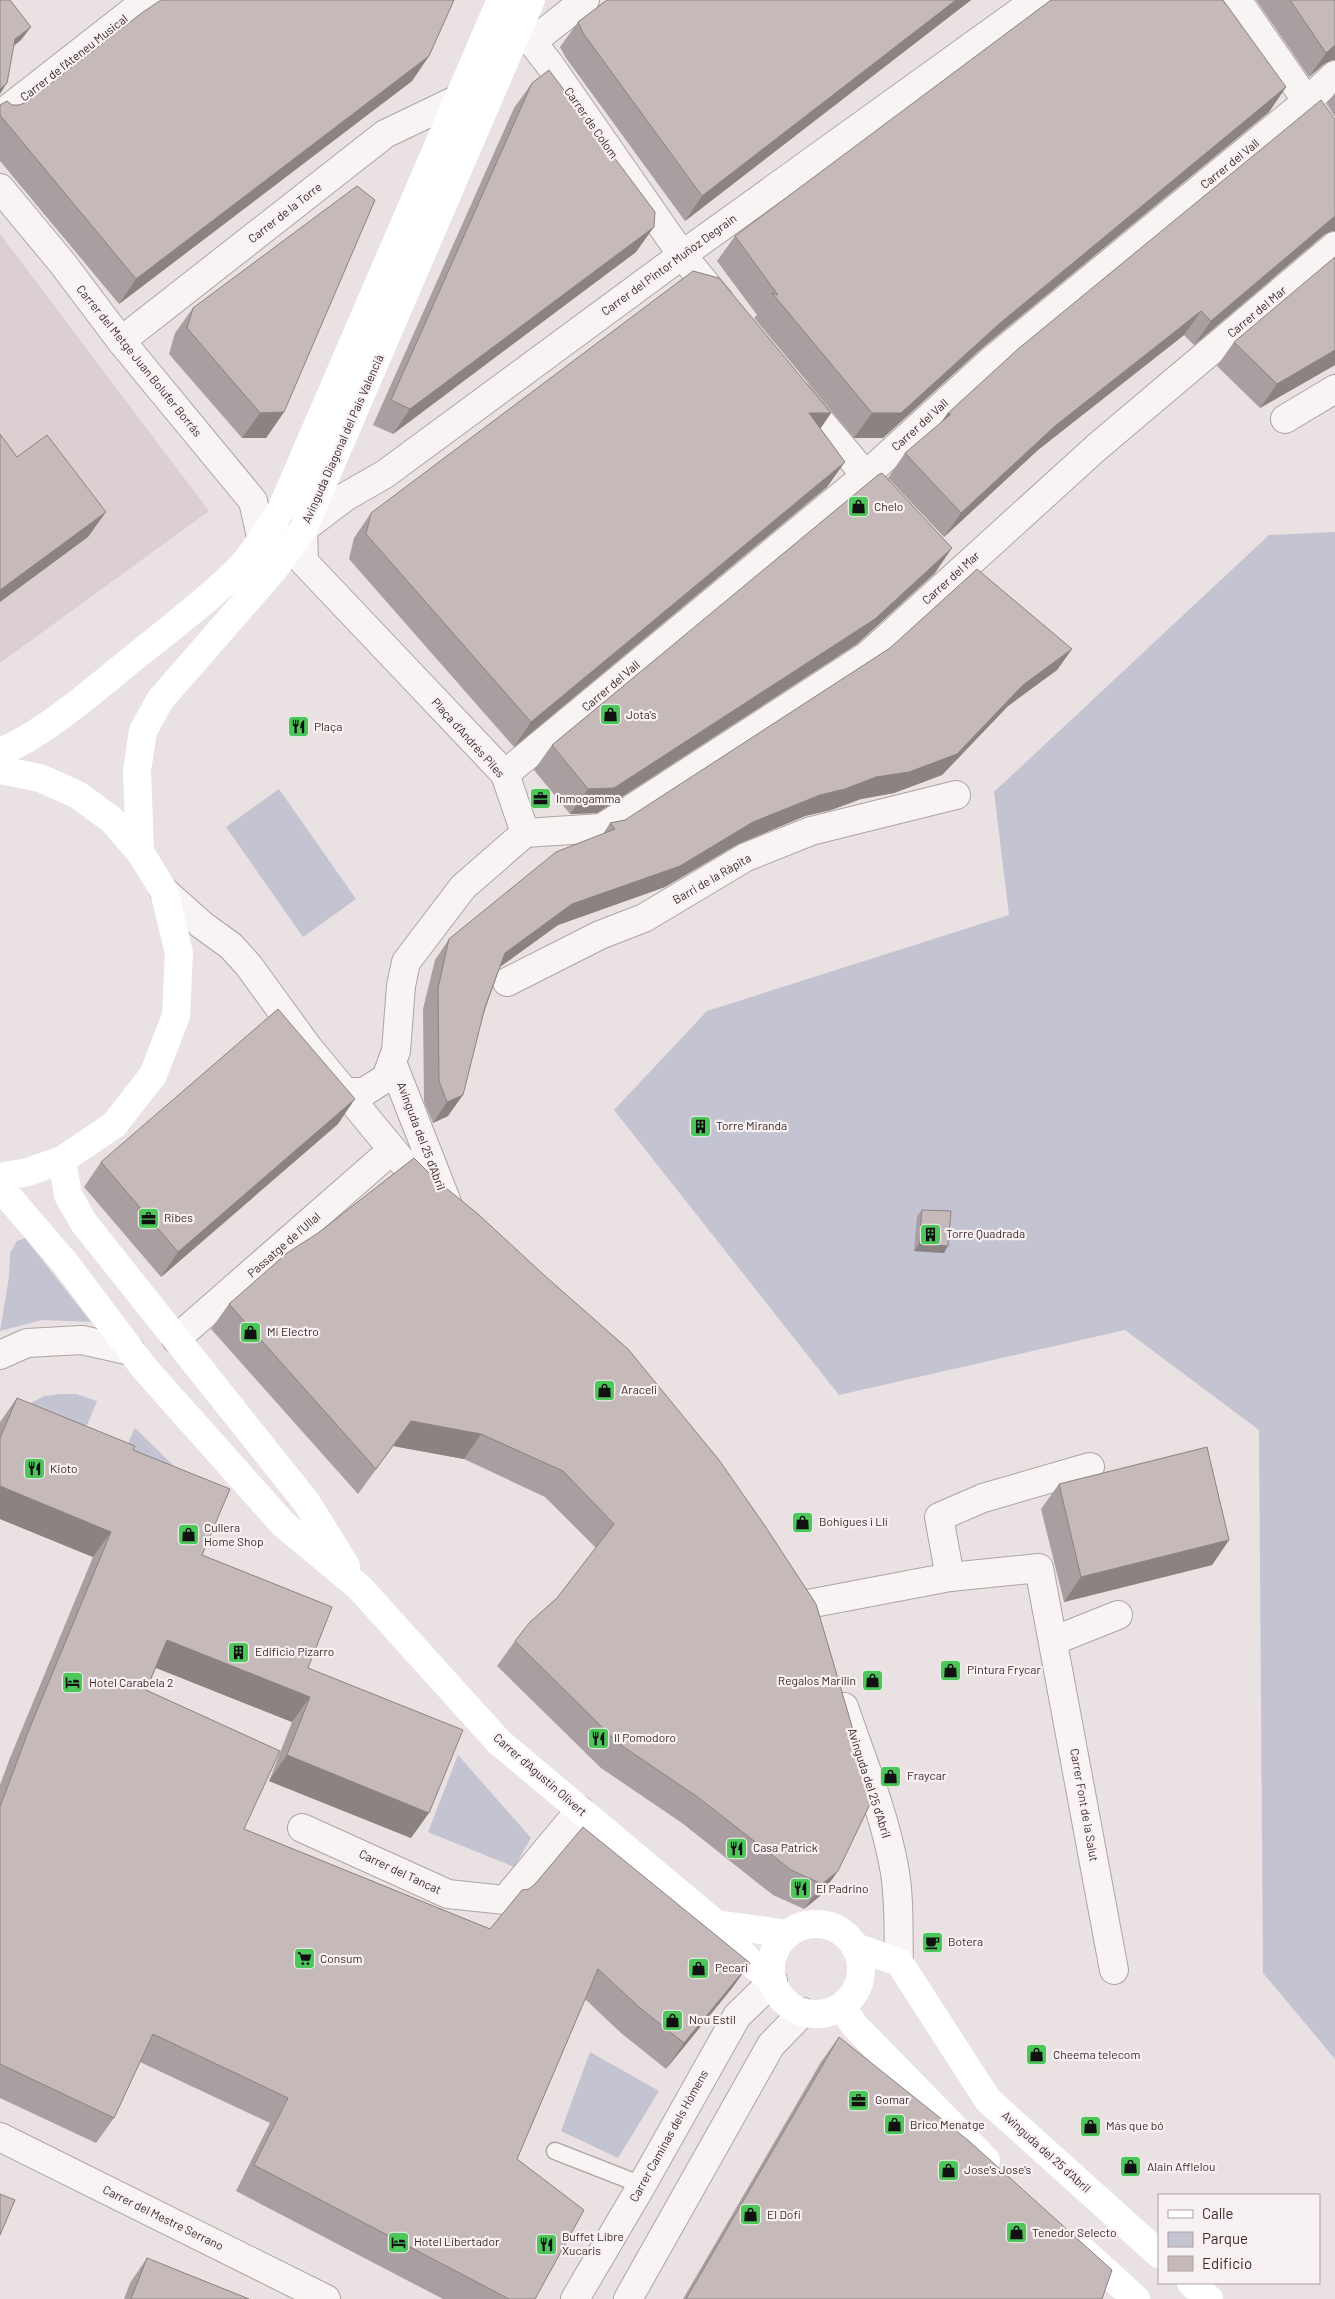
<svg xmlns="http://www.w3.org/2000/svg" width="1335" height="2299" font-family="Barlow,sans-serif">
<style>
.built{fill:#dbcfd1}
.green{fill:#c3c3d2}
.lines{fill:none;stroke-linecap:round;stroke-linejoin:round}
.lane-casing{stroke:#b0a3a4;stroke-width:19}
.street-casing{stroke:#b0a3a4;stroke-width:30}
.lane{stroke:#f8f4f4;stroke-width:16}
.street{stroke:#f8f4f4;stroke-width:28}
.secondary{stroke:#fff;stroke-width:28}
.wall{fill:#aa9fa0}
.shaded-wall{fill:#8b8282}
.building{fill:#c6b9ba;stroke:#8b8282}
.labels{text-anchor:middle;stroke-width:4.5;stroke-linejoin:round;paint-order:stroke}
.street-label{font-size:12px;fill:#402a2d;stroke:#f7f1f2}
.poi-label{font-size:12px;fill:#402a2d;stroke:#f7f1f2;text-anchor:start}
</style>
<rect width="100%" height="100%" fill="#e9e1e2"/>
<!-- built -->
<path class="built" d="M0,234L209,511L0,663Z"/>
<!-- green -->
<g class="green">
<path d="M1335,532V2059L1263,1973L1259,1430L1125,1330L839,1395L614,1110L707,1011L1009,915L994,792L1269,535Z"/>
<path d="M279,789L356,899L303,937L226,827Z"/>
<path d="M25,1238L91,1322L42,1320L0,1331L9,1277L10,1253L17,1241Z"/>
<path d="M61,1394H76L97,1401L83,1435L19,1409L44,1396Z"/>
<path d="M135,1428L186,1478L123,1454Z"/>
<path d="M458,1755L531,1838L514,1867L428,1832Z"/>
<path d="M590,2052L659,2091L618,2158L561,2131Z"/>
</g>
<g class="lines">
<defs>
<path id="lane" d="M555,2151L642,2185"/>
<g id="street">
<path d="M1237,0L1335,142"/>
<path d="M502,14L532,42L550,65L682,255L719,300"/>
<path d="M532,42L585,0"/>
<path d="M0,115L147,0"/>
<path d="M0,188L63,264L121,341L253,501L262,541"/>
<path d="M121,341L385,134L458,99"/>
<path d="M799,396L878,490"/>
<path d="M1285,419L1335,389"/>
<path d="M505,774L865,476L991,361L1306,102L1335,75"/>
<path d="M525,833L505,774L304,562L303,529L345,497L385,474L682,255L1036,0"/>
<path d="M525,833L602,828L867,656L1097,447L1335,246"/>
<path d="M164,891L202,925L231,946L249,966L307,1046L429,1194"/>
<path d="M507,982L600,935L644,918L746,857L811,831L956,795"/>
<path d="M392,1062L448,1205"/>
<path d="M345,1092H364L386,1078L396,1051L401,986L406,962L463,887L525,833"/>
<path d="M176,1339L392,1150"/>
<path d="M0,1355L27,1343L82,1340L131,1351"/>
<path d="M950,1577L939,1517L983,1498L1090,1467"/>
<path d="M808,1604L950,1577L1039,1568L1114,1970"/>
<path d="M1053,1641L1118,1615"/>
<path d="M844,1707C862,1760 884,1812 894,1867C900,1898 898,1931 899,1962"/>
<path d="M302,1828L448,1894L505,1900L580,1810"/>
<path d="M0,2137L326,2299"/>
<path d="M575,2299L642,2185L737,2016L773,1981"/>
<path d="M628,2299L771,2045L803,2012"/>
</g>
</defs>
<!-- lane casing -->
<use href="#lane" class="lane-casing"/>
<!-- street casing -->
<use href="#street" class="street-casing"/>
<!-- lane -->
<use href="#lane" class="lane"/>
<!-- street -->
<use href="#street" class="street"/>
<!-- secondary -->
<g class="secondary">
<path d="M0,752C43,735 94,690 131,660C167,631 206,602 239,569C256,551 268,530 281,510L501,0"/>
<path d="M0,770L40,778L78,795L112,820L140,852L164,891L179,953L176,1016L153,1075L114,1125L62,1160L28,1172L0,1177"/>
<path d="M140,852L137,771L143,731L160,700L275,568L303,529L531,0"/>
<path d="M62,1160L68,1195L84,1223L307,1503L346,1566"/>
<path d="M0,1187L66,1264L145,1369L283,1524L359,1587L499,1742L716,1924L749,1961L773,1981"/>
<path d="M716,1924L788,1934"/>
<circle cx="816" cy="1969" r="45"/>
<path d="M855,1947L899,1962L988,2100L1159,2254"/>
<path d="M842,2006L854,2025L986,2160"/>
<path d="M1083,2251L1136,2299"/>
<path d="M1191,2283L1209,2299"/>
</g>
</g>
<!-- wall -->
<g class="wall">
<path d="M607,0H971L685,221L566,58L560,47L578,22Z"/>
<path d="M1256,0H1335L1332,60L1324,64L1309,77Z"/>
<path d="M429,56L412,81L119,304L0,161V105H19L27,102Z"/>
<path d="M532,83L636,252L393,434L373,425L514,108Z"/>
<path d="M1286,87L1269,112L981,349L883,438H854L754,318L757,315L717,261L735,236Z"/>
<path d="M1335,93V116L1327,103Z"/>
<path d="M1335,119V231H1332L1325,234L1194,345L1184,335L1038,450L944,537L888,478L905,453Z"/>
<path d="M193,308L284,412L266,438H242L169,354L175,333Z"/>
<path d="M1234,342L1335,365L1260,408L1217,366Z"/>
<path d="M831,413L820,429L827,487L514,747L349,559L354,538L371,513Z"/>
<path d="M935,573L857,644L597,813L570,814L534,770L552,745Z"/>
<path d="M1072,649L1057,670L1008,706L942,775L894,793L861,799L831,810L805,816L738,844L665,887L558,925L500,967L448,1116L433,1123L424,1102L423,1009L435,960L449,939L603,834L610,823L625,820Z"/>
<path d="M338,1124L161,1277L84,1187L101,1162Z"/>
<path d="M414,1158L838,1871L820,1896L804,1909L773,1895L682,1823L601,1768L497,1666L515,1641L557,1598L596,1548L545,1497L464,1459L393,1446L358,1494L211,1329L229,1304L318,1233Z"/>
<path d="M922,1210L944,1253L914,1251L917,1216Z"/>
<path d="M17,1398L133,1450L202,1555L308,1668L411,1838L269,1781L292,1722L156,1668L146,1690L244,1829L490,1929L750,1963L732,1988L666,2069L621,2033L585,1999L517,2159L535,2299H443L236,2191L270,2123L140,2062L114,2118L96,2143L0,2098V1785L10,1758L93,1557L0,1519V1422Z"/>
<path d="M1059,1484L1229,1540L1212,1565L1064,1602L1041,1509Z"/>
<path d="M839,2037L1102,2299H683L821,2062Z"/>
<path d="M147,2258L249,2299H124L130,2283Z"/>
</g>
<!-- shaded-wall -->
<g class="shaded-wall">
<path d="M956,0H971L685,221L702,196Z"/>
<path d="M31,27L21,40L5,53L15,39Z"/>
<path d="M1335,45V60H1332L1324,64L1309,77L1326,53Z"/>
<path d="M429,56L412,81L119,304L136,279Z"/>
<path d="M7,83L0,94V89Z"/>
<path d="M1286,87L1269,112L981,349L883,438H854L872,413L999,324Z"/>
<path d="M1335,216V231H1332L1325,234L1194,345L1211,321Z"/>
<path d="M654,227L636,252L393,434L410,409Z"/>
<path d="M1201,311L1184,335L1038,450L944,537L961,513L1055,426Z"/>
<path d="M1335,350V365L1260,408L1277,384Z"/>
<path d="M284,412L266,438H242L260,413Z"/>
<path d="M809,413H831L814,438Z"/>
<path d="M947,414H951L930,438Z"/>
<path d="M845,462L827,487L514,747L531,722Z"/>
<path d="M106,512L88,537L0,602V590Z"/>
<path d="M952,548L935,573L857,644L597,813L570,814L588,789Z"/>
<path d="M1072,649L1057,670L1008,706L942,775L894,793L861,799L831,810L805,816L738,844L665,887L558,925L490,974L505,953L572,904L753,822L820,795L1023,685Z"/>
<path d="M463,1095L448,1116L433,1123L447,1102Z"/>
<path d="M355,1099L338,1124L161,1277L178,1252Z"/>
<path d="M919,1244L948,1246L944,1253L914,1251Z"/>
<path d="M411,1421L481,1434L464,1459L393,1446L358,1494Z"/>
<path d="M0,1486L111,1532L93,1557L0,1519Z"/>
<path d="M1229,1540L1212,1565L1064,1602L1081,1577Z"/>
<path d="M167,1640L310,1697L292,1722L149,1665Z"/>
<path d="M287,1755L429,1813L411,1838L269,1781Z"/>
<path d="M838,1871L820,1896L804,1909L822,1884Z"/>
<path d="M750,1963L732,1988L666,2069L684,2043Z"/>
</g>
<!-- building -->
<g class="building">
<path d="M0,0H10L31,27L15,39L7,83L0,89Z"/>
<path d="M161,0H454L429,56L136,279L0,115V105L7,101L12,105H19L27,102L143,12Z"/>
<path d="M607,0H956L702,196L583,33L578,22Z"/>
<path d="M1051,0H1223L1286,87L999,324L901,413H872L772,293L778,295L735,236Z"/>
<path d="M1290,0H1335V45L1326,53Z"/>
<path d="M549,70L655,212L654,227L410,409L391,400L532,83Z"/>
<path d="M1321,100L1335,119V216L1211,321L1201,311L1055,426L961,513L905,453L951,414H947L1018,349Z"/>
<path d="M357,186L375,200L284,412L260,413L187,328L193,308Z"/>
<path d="M1335,257V350L1277,384L1234,342Z"/>
<path d="M693,271L719,278L831,413H809L845,462L531,722L366,534L371,513Z"/>
<path d="M0,434L17,457L47,435L106,512L0,590Z"/>
<path d="M882,473L952,548L875,619L614,788L588,789L552,745L878,475Z"/>
<path d="M977,569L1072,649L1023,685L957,754L909,772L876,777L845,789L820,795L753,822L680,866L572,904L505,953L485,1007L463,1095L447,1102L439,1081L438,988L449,939L556,852L615,829L610,823L625,820L890,648Z"/>
<path d="M278,1009L355,1099L178,1252L101,1162Z"/>
<path d="M414,1158L435,1179L478,1214L544,1275L628,1349L719,1460L765,1526L816,1604L849,1716L872,1800L838,1871L822,1884L791,1870L699,1798L618,1743L515,1641L530,1622L557,1598L614,1524L563,1471L481,1434L411,1421L376,1469L229,1304L287,1253L318,1233Z"/>
<path d="M922,1210L951,1211L948,1246L919,1244Z"/>
<path d="M17,1398L135,1446L133,1450L230,1489L202,1555L332,1607L308,1668L463,1730L429,1813L287,1755L310,1697L167,1640L146,1690L280,1751L244,1829L490,1929L522,1890L529,1889L535,1884L583,1827L750,1963L684,2043L639,2007L598,1969L517,2159L584,2210L535,2299H509L254,2165L288,2098L153,2034L114,2118L0,2064V1807L28,1732L111,1532L0,1486V1438Z"/>
<path d="M1207,1447L1229,1540L1081,1577L1059,1484Z"/>
<path d="M839,2037L969,2141L1112,2270L1102,2299H686Z"/>
<path d="M0,2194L15,2200L0,2235Z"/>
<path d="M147,2258L249,2299H131Z"/>
</g>
<!-- icons -->
<defs>
<symbol id="shop-square" viewBox="-11 -11 22 22"><rect x="-9" y="-9" width="18" height="18" rx="4" fill="#4dc75a" stroke="#f7f1f2"/><path d="M-5-2.5h2.3a2.7 3.5 0 0 1 5.4 0H5L5.5 6h-11ZM-1.5-2.5h3a1.5 2.3 0 0 0-3 0Z" fill="#111"/></symbol>
<symbol id="restaurant-square" viewBox="-11 -11 22 22"><rect x="-9" y="-9" width="18" height="18" rx="4" fill="#4dc75a" stroke="#f7f1f2"/><path d="M-5-6h1v4h1v-4h1v4h1v-4h1v5L-1.5 .5V6h-2V.5L-5-1ZM5-6V6H3V1.5H1.5Q1.5-4 5-6Z" fill="#111"/></symbol>
<symbol id="office-square" viewBox="-11 -11 22 22"><rect x="-9" y="-9" width="18" height="18" rx="4" fill="#4dc75a" stroke="#f7f1f2"/><path d="M-6-3h4V-5.5h4V-3h4V5H-6ZM-1-4.5V-3h2v-1.5ZM-6 0V1H6V0Z" fill="#111"/></symbol>
<symbol id="building-square" viewBox="-11 -11 22 22"><rect x="-9" y="-9" width="18" height="18" rx="4" fill="#4dc75a" stroke="#f7f1f2"/><path d="M-4-6H4V6H1V3H-1V6H-4ZM-2.5-4.3h1.7v1.8h-1.7ZM.8-4.3h1.7v1.8H.8ZM-2.5-1h1.7V.8h-1.7ZM.8-1h1.7V.8H.8Z" fill="#111"/></symbol>
<symbol id="hotel-square" viewBox="-11 -11 22 22"><rect x="-9" y="-9" width="18" height="18" rx="4" fill="#4dc75a" stroke="#f7f1f2"/><path d="M-6-4.5h1.5V1H6V5H4.5V3h-9V5H-6ZM-4 0a1.8 1.8 0 1 1 3.6 0ZM.5 0V-2.5h3Q6-2.5 6 0Z" fill="#111"/></symbol>
<symbol id="cafe-square" viewBox="-11 -11 22 22"><rect x="-9" y="-9" width="18" height="18" rx="4" fill="#4dc75a" stroke="#f7f1f2"/><path d="M-5.5-4.5H6V0H3Q3 3.5 0 3.5H-2.5Q-5.5 3.5-5.5 0ZM3-3.2v2h1.7v-2ZM-6 4.5H4V6H-6Z" fill="#111"/></symbol>
<symbol id="supermarket-square" viewBox="-11 -11 22 22"><rect x="-9" y="-9" width="18" height="18" rx="4" fill="#4dc75a" stroke="#f7f1f2"/><path d="M-6-5.5h2.5l.6 2H6L4.5 2H-2.5L-4.4-4H-6ZM-1.5 3.2a1.3 1.3 0 1 0 .1 0ZM3 3.2a1.3 1.3 0 1 0 .1 0Z" fill="#111"/></symbol>
</defs>
<g fill-rule="evenodd">
<use href="#shop-square" x="846" y="494" width="25" height="25"/>
<use href="#shop-square" x="598" y="702" width="25" height="25"/>
<use href="#restaurant-square" x="286" y="714" width="25" height="25"/>
<use href="#office-square" x="528" y="786" width="25" height="25"/>
<use href="#building-square" x="688" y="1114" width="25" height="25"/>
<use href="#office-square" x="136" y="1206" width="25" height="25"/>
<use href="#building-square" x="918" y="1222" width="25" height="25"/>
<use href="#shop-square" x="238" y="1320" width="25" height="25"/>
<use href="#shop-square" x="592" y="1378" width="25" height="25"/>
<use href="#restaurant-square" x="22" y="1456" width="25" height="25"/>
<use href="#shop-square" x="790" y="1510" width="25" height="25"/>
<use href="#shop-square" x="176" y="1522" width="25" height="25"/>
<use href="#building-square" x="226" y="1640" width="25" height="25"/>
<use href="#shop-square" x="938" y="1658" width="25" height="25"/>
<use href="#shop-square" x="860" y="1668" width="25" height="25"/>
<use href="#hotel-square" x="60" y="1670" width="25" height="25"/>
<use href="#restaurant-square" x="586" y="1726" width="25" height="25"/>
<use href="#shop-square" x="878" y="1764" width="25" height="25"/>
<use href="#restaurant-square" x="724" y="1836" width="25" height="25"/>
<use href="#restaurant-square" x="788" y="1876" width="25" height="25"/>
<use href="#cafe-square" x="920" y="1930" width="25" height="25"/>
<use href="#supermarket-square" x="292" y="1946" width="25" height="25"/>
<use href="#shop-square" x="686" y="1956" width="25" height="25"/>
<use href="#shop-square" x="660" y="2008" width="25" height="25"/>
<use href="#shop-square" x="1024" y="2042" width="25" height="25"/>
<use href="#office-square" x="846" y="2088" width="25" height="25"/>
<use href="#shop-square" x="882" y="2112" width="25" height="25"/>
<use href="#shop-square" x="1078" y="2114" width="25" height="25"/>
<use href="#shop-square" x="1118" y="2154" width="25" height="25"/>
<use href="#shop-square" x="936" y="2158" width="25" height="25"/>
<use href="#shop-square" x="738" y="2202" width="25" height="25"/>
<use href="#shop-square" x="1004" y="2220" width="25" height="25"/>
<use href="#hotel-square" x="386" y="2230" width="25" height="25"/>
<use href="#restaurant-square" x="534" y="2232" width="25" height="25"/>
</g>
<g class="labels">
<!-- street labels -->
<g class="street-label">
<text transform="translate(74 58) rotate(-38)" y="4">Carrer de l'Ateneu Musical</text>
<text transform="translate(591 123) rotate(55)" y="4">Carrer de Colom</text>
<text transform="translate(1230 164) rotate(-39)" y="4">Carrer del Vall</text>
<text transform="translate(285 213) rotate(-38)" y="4">Carrer de la Torre</text>
<text transform="translate(669 265) rotate(-36)" y="4">Carrer del Pintor Muñoz Degrain</text>
<text transform="translate(1257 312) rotate(-40)" y="4">Carrer del Mar</text>
<text transform="translate(139 361) rotate(51)" y="4">Carrer del Metge Juan Bolufer Borrás</text>
<text transform="translate(920 425) rotate(-42)" y="4">Carrer del Vall</text>
<text transform="translate(343 439) rotate(-66)" y="4">Avinguda Diagonal del País Valencià</text>
<text transform="translate(951 578) rotate(-42)" y="4">Carrer del Mar</text>
<text transform="translate(611 686) rotate(-40)" y="4">Carrer del Vall</text>
<text transform="translate(468 738) rotate(48)" y="4">Plaça d'Andrés Piles</text>
<text transform="translate(712 879) rotate(-30)" y="4">Barri de la Ràpita</text>
<text transform="translate(421 1136) rotate(69)" y="4">Avinguda del 25 d'Abril</text>
<text transform="translate(284 1245) rotate(-41)" y="4">Passatge de l'Ullal</text>
<text transform="translate(540 1775) rotate(41)" y="4">Carrer d'Agustin Olivert</text>
<text transform="translate(869 1783) rotate(72)" y="4">Avinguda del 25 d'Abril</text>
<text transform="translate(1084 1805) rotate(80)" y="4">Carrer Font de la Salut</text>
<text transform="translate(400 1872) rotate(25)" y="4">Carrer del Tancat</text>
<text transform="translate(669 2136) rotate(-61)" y="4">Carrer Caminas dels Hòmens</text>
<text transform="translate(1046 2152) rotate(42)" y="4">Avinguda del 25 d'Abril</text>
<text transform="translate(163 2218) rotate(26)" y="4">Carrer del Mestre Serrano</text>
</g>
<!-- poi labels -->
<g class="poi-label">
<text x="874" y="511">Chelo</text>
<text x="626" y="719">Jota's</text>
<text x="314" y="731">Plaça</text>
<text x="556" y="803">Inmogamma</text>
<text x="716" y="1130">Torre Miranda</text>
<text x="164" y="1222">Ribes</text>
<text x="946" y="1238">Torre Quadrada</text>
<text x="267" y="1336">Mi Electro</text>
<text x="621" y="1394">Araceli</text>
<text x="50" y="1473">Kioto</text>
<text x="819" y="1526">Bohigues i Llí</text>
<text x="204" y="1532">Cullera<tspan x="204" dy="14">Home Shop</tspan></text>
<text x="255" y="1656">Edificio Pizarro</text>
<text x="967" y="1674">Pintura Frycar</text>
<text x="856" y="1685" text-anchor="end">Regalos Marilin</text>
<text x="89" y="1687">Hotel Carabela 2</text>
<text x="614" y="1742">Il Pomodoro</text>
<text x="907" y="1780">Fraycar</text>
<text x="753" y="1852">Casa Patrick</text>
<text x="816" y="1893">El Padrino</text>
<text x="948" y="1946">Botera</text>
<text x="320" y="1963">Consum</text>
<text x="715" y="1972">Pecari</text>
<text x="689" y="2024">Nou Estil</text>
<text x="1053" y="2059">Cheema telecom</text>
<text x="875" y="2104">Gomar</text>
<text x="910" y="2129">Brico Menatge</text>
<text x="1106" y="2130">Más que bó</text>
<text x="1147" y="2171">Alain Afflelou</text>
<text x="964" y="2174">Jose's Jose's</text>
<text x="767" y="2219">El Dofi</text>
<text x="1032" y="2237">Tenedor Selecto</text>
<text x="562" y="2241">Buffet Libre<tspan x="562" dy="14">Xucaris</tspan></text>
<text x="414" y="2246">Hotel Libertador</text>
</g>
</g>
<!-- legend -->
<rect x="1158" y="2194" width="162" height="90" fill="#f7f1f2" stroke="#aea1a3"/>
<rect x="1168" y="2210" width="25" height="8" fill="#ffffff" stroke="#aea1a3"/>
<text x="1202" y="2219" font-size="15" fill="#402a2d">Calle</text>
<rect x="1168" y="2232" width="25" height="15" fill="#c3c3d2" stroke="#aea1a3"/>
<text x="1202" y="2244" font-size="15" fill="#402a2d">Parque</text>
<rect x="1168" y="2256" width="25" height="15" fill="#c6b9ba" stroke="#aea1a3"/>
<text x="1202" y="2269" font-size="15" fill="#402a2d">Edificio</text>
</svg>
